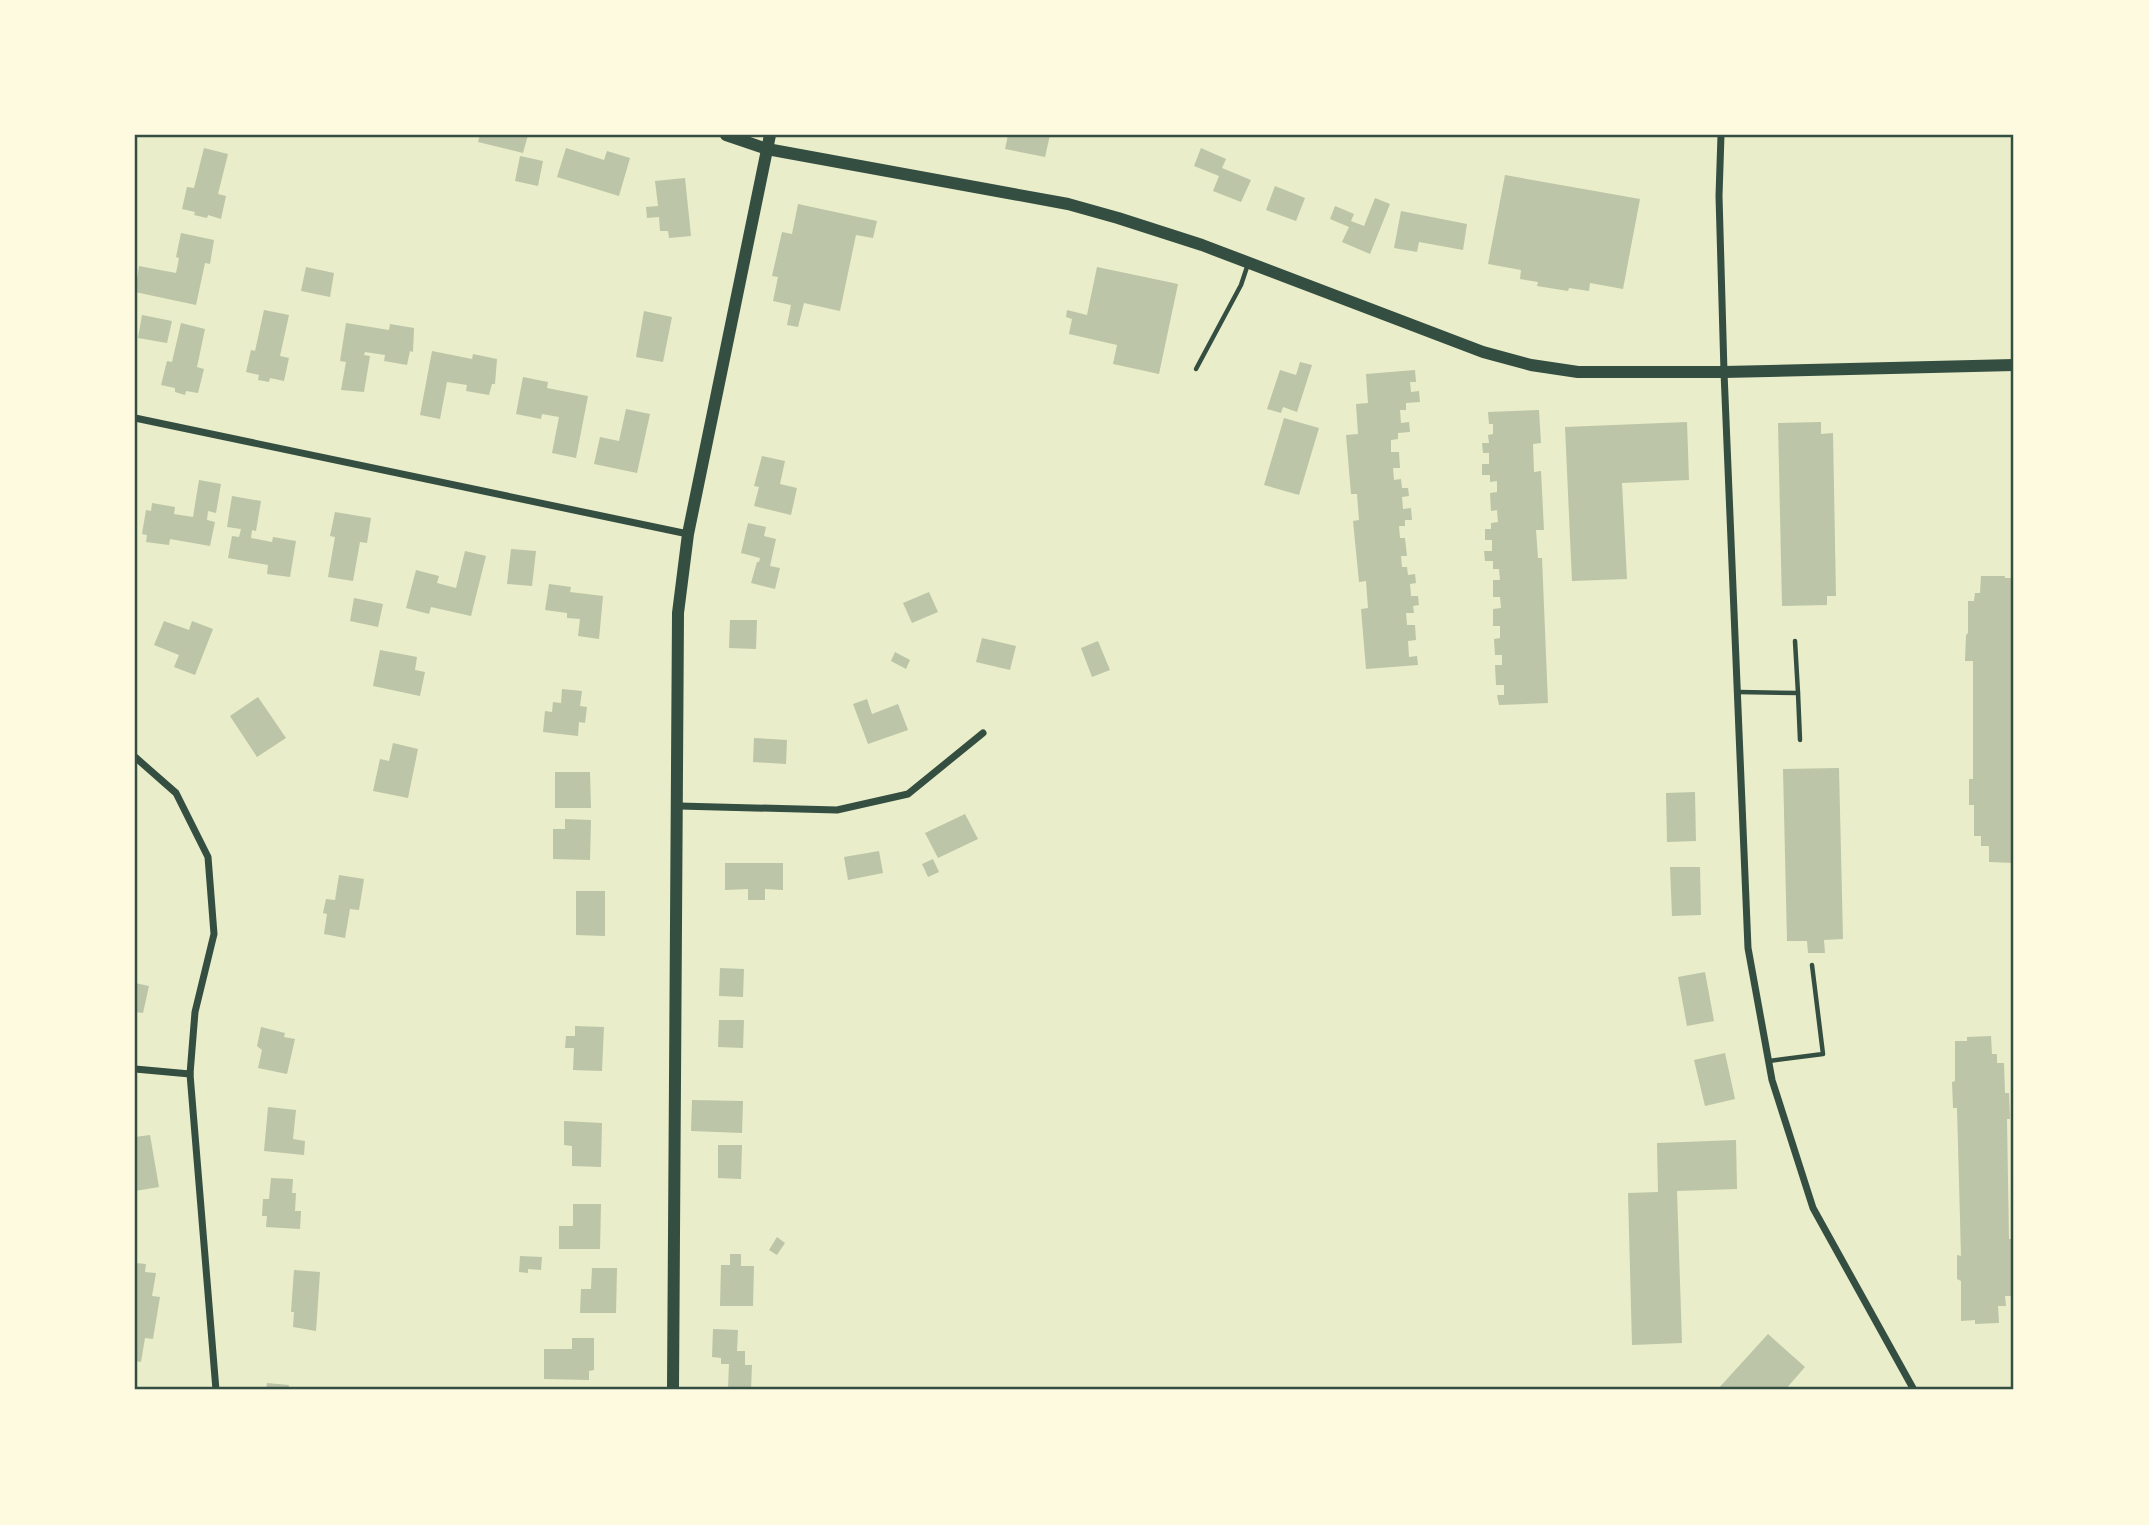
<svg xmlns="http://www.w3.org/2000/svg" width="2149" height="1525" font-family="'Roboto Serif',serif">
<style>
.building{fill:#bcc5a7}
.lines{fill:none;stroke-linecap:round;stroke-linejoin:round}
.service{stroke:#344e41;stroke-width:4.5}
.minor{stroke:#344e41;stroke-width:7}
.secondary{stroke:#344e41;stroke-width:12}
.neatline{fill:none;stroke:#344e41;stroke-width:2.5}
</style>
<rect width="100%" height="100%" fill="#e9edc9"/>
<!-- building -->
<g class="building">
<path d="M480,135H528L523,153L478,142Z"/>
<path d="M1008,135H1050L1045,157L1005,149Z"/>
<path d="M204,148L228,154L218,194L226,196L221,219L208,215L207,218L194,215L195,212L182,209L187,187L194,188Z"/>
<path d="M566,148L604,160L607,151L630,158L619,196L557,177Z"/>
<path d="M1201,148L1226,159L1222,168L1251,180L1241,202L1213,191L1219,176L1194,166Z"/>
<path d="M520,156L543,161L538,186L515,181Z"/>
<path d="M1505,175L1640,199L1623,289L1590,283L1589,291L1569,288L1568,291L1537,286L1538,282L1520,279L1521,270L1488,264Z"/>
<path d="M685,178L691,236L669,238L668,231H660L659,217L647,218L646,207L658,206L655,181Z"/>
<path d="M1275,186L1305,198L1296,221L1266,210Z"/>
<path d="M1375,198L1390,204L1370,254L1342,242L1349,227L1330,219L1335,206L1354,214L1351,221L1364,226Z"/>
<path d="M798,204L877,221L873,238L856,235L840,311L804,303L798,327L787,325L791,305L773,301L778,277L772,276L782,232L792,234Z"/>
<path d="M1401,211L1467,224L1463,250L1419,242L1417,252L1394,248Z"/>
<path d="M181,233L214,240L210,264L205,263L196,305L135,292L139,266L176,273L179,258L176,257Z"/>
<path d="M306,267L334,273L330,297L301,291Z"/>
<path d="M1097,267L1178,284L1159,374L1113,364L1117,345L1069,334L1072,319L1066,317L1067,310L1087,315Z"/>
<path d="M264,310L289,315L280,356L289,358L284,381L270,378L269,382L258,380L259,375L246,372L251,350L255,351Z"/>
<path d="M644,311L672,317L663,362L636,357Z"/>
<path d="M142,315L172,321L167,343L138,338Z"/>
<path d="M181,323L205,329L197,367L204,369L198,393L186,391L185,395L175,392V388L161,385L167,361L172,362Z"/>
<path d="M346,323L389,330L390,324L414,328L413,352L410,351L407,365L384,361L385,355L365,352L364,355L370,356L364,392L341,390L346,362L340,361Z"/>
<path d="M432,351L472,359L473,354L497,359L495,384H492L489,395L466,391L467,385L447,382L440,419L420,415Z"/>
<path d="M1300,362L1312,365L1297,412L1283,407L1281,413L1267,409L1280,370L1296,375Z"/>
<path d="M1415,370L1416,382H1410L1411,392L1419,391L1420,402L1406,403V410H1400L1401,423L1409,422L1410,432L1398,433V439L1391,440V452H1399L1400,468H1393L1394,480L1401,479L1402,488H1408L1409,496L1402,497L1403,509L1411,508L1412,520H1405V526H1399L1400,538H1405L1407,556H1401L1402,567H1407L1408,575L1415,574L1416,583L1410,584L1411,596H1418L1419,605L1413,606L1414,613H1406L1407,625H1415L1416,640L1408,641L1409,657L1417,656L1418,665L1366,669L1361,609L1368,608L1366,581L1359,582L1353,521L1359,520L1357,494H1351L1346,435L1358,434L1356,404L1368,403L1366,374Z"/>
<path d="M523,377L548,382L547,388L588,396L576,458L552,453L559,417L542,414L541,419L516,414Z"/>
<path d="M626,409L650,414L637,473L594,464L600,437L619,441Z"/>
<path d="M1539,410L1541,443L1533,444L1534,472L1541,471L1544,530H1536L1538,558H1542L1548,703L1499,705L1497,695H1504V685H1496L1495,665H1502V655H1495L1494,639L1500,638V626H1493V609L1501,608L1500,597H1493V580H1500L1499,569H1493V561H1485L1484,551H1492V540H1485V529H1491V523L1498,522L1497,510L1491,511L1490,493L1497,492V481L1490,482V475H1482V464H1489V453H1483L1482,443H1489L1488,435L1493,434V424H1489L1488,412Z"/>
<path d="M1284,418L1319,428L1299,495L1264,485Z"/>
<path d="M1687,422L1689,480L1622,483L1627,579L1572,581L1565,427Z"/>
<path d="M1821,422V434L1833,433L1836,596H1827V605L1782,606L1778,423Z"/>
<path d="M762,456L785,461L780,484L797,488L791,515L754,506L759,487L754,486Z"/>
<path d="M199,480L221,484L216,513L208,511L207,520L215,522L210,546L170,539L169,545L146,542L147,535L142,534L146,510L151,511L152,503L175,507L174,514L193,517Z"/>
<path d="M232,496L261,501L256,531L252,530L251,538L272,542L273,537L296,541L290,577L267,574L268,565L228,558L232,536L239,537L241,529L227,527Z"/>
<path d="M335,512L371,518L367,543L360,542L353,581L328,577L335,537L330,536Z"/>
<path d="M748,523L766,527L764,536L776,539L770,566L780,568L775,589L751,583L757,562H759L760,558L741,553Z"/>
<path d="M511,549L536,551L532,586L507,584Z"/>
<path d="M465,551L486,556L471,616L431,607L429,614L406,608L416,570L439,576L437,583L456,588Z"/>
<path d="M1981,576H2005V578H2014V863L1989,862V846H1981V836H1974V805H1969V779H1973V661H1965L1966,635L1968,633V601H1974L1975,593H1980Z"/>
<path d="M549,584L571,587L570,592L603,596L599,639L578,636L580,619L567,618V613L545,610Z"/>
<path d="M929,592L938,612L912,623L903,603Z"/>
<path d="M354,598L383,604L378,627L350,621Z"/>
<path d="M730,620H757L756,649L729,648Z"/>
<path d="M164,621L189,630L192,621L213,629L195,675L174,667L179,655L154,645Z"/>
<path d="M982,638L1016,646L1010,670L976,662Z"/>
<path d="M1098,641L1110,670L1092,677L1081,648Z"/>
<path d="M380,650L417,657L415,670L425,672L420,696L373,686Z"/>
<path d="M895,652L910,660L906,669L891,661Z"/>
<path d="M562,689L582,691L580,706L587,707L585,723L579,722L578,736L543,732L545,711L552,712L553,702L561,703Z"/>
<path d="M258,697L286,738L257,757L230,716Z"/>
<path d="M867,699L872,714L898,704L908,730L868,744L853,704Z"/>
<path d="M754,738L787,740L786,764L753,762Z"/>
<path d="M393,743L418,749L408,798L373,791L380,759L389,761Z"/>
<path d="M1839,768L1843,939L1824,940L1825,953H1808L1807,941H1787L1783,769Z"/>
<path d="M555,772H590L591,808H555Z"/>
<path d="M1695,792L1696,841L1667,842L1666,793Z"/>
<path d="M965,814L978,839L938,858L925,833Z"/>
<path d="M565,819L591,820L590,860L553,859V829H565Z"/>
<path d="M879,851L883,873L848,880L844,857Z"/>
<path d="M933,859L939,872L928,877L922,864Z"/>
<path d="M725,863H783V890L765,889V900H748V889L725,890Z"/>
<path d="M1670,867H1700L1701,915L1672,916Z"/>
<path d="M339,875L364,879L359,910L350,909L345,938L324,934L327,914L323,913L326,899L335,900Z"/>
<path d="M576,891H605V936L576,935Z"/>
<path d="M720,968L744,969L743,997L719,996Z"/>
<path d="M1705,972L1714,1021L1687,1026L1678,977Z"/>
<path d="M135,983L149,986L143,1013L135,1012Z"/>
<path d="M719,1020H744L743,1048L718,1047Z"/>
<path d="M575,1026L604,1027L602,1071L573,1070L574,1048H565L566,1036H575Z"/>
<path d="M261,1027L285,1033L284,1037L295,1039L287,1074L258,1068L262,1050L257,1046Z"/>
<path d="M1991,1036L1992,1054H1997V1063H2004L2005,1093H2009L2010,1119H2007L2009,1239H2014V1265H2011L2012,1296H2005L2006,1306H1998L1999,1323L1975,1324V1320L1961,1321V1281L1957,1279V1255L1961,1256L1957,1108H1953L1952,1082L1955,1081V1041H1967V1037Z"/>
<path d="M1725,1053L1735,1099L1705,1106L1694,1060Z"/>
<path d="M692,1100L743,1101L742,1133L691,1131Z"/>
<path d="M268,1107L296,1110L293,1139L305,1141L304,1155L264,1151Z"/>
<path d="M564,1121L602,1123L601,1167L572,1166V1146L564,1145Z"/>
<path d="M150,1135L159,1187L135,1191V1137Z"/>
<path d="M1736,1140L1737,1189L1677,1191L1682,1343L1632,1345L1628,1193L1658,1192L1657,1143Z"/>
<path d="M718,1145H742L741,1179L718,1178Z"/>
<path d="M271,1178L293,1179L292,1193H296L295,1211H301L300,1229L266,1227L267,1216H262L263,1199H269Z"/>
<path d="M573,1204H601L600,1249H559V1226H573Z"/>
<path d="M777,1237L785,1243L777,1255L769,1250Z"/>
<path d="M730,1254H741V1266H754L753,1306H720L721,1265H730Z"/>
<path d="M520,1256L542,1257L541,1270L528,1269V1273L519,1272Z"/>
<path d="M135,1263L146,1264L145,1272L156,1273L152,1296L160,1297L153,1339L145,1338L141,1362L135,1361Z"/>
<path d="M592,1268H617L616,1313H580L581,1289H591Z"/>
<path d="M294,1270L320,1272L316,1331L293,1327L294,1312H291Z"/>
<path d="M713,1329L738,1330L737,1351H745V1365H752L751,1390L728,1389L729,1364H721V1358L712,1357Z"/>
<path d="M1768,1334L1805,1367L1785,1390H1717Z"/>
<path d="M572,1338H594V1370L589,1371V1380L544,1379V1349H572Z"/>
<path d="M267,1383L289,1385L288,1390H266Z"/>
</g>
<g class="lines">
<!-- service -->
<g class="service">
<path d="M1196,369L1241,285L1248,264"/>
<path d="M1738,692L1798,693L1795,641"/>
<path d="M1798,693L1800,740"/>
<path d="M1769,1061L1823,1054L1812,965"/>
</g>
<!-- minor -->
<g class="minor">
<path d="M1721,135L1719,196L1724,372L1748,948L1772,1080L1813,1208L1914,1390"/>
<path d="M135,418L688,534"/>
<path d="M135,757L176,793L208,857L214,934L195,1012L190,1074L216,1390"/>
<path d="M679,806L837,810L908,794L983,733"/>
<path d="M135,1069L190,1074"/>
</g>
<!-- secondary -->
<g class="secondary">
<path d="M726,135L767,149L1068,204L1118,218L1202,245L1483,352L1531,365L1578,372H1724L2014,365"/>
<path d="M673,1390L678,613L688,534L770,135"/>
</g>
</g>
<!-- border -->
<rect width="2149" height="1525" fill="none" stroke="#fefae0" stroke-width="273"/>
<rect x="136" y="136" width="1876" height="1252" class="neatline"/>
</svg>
